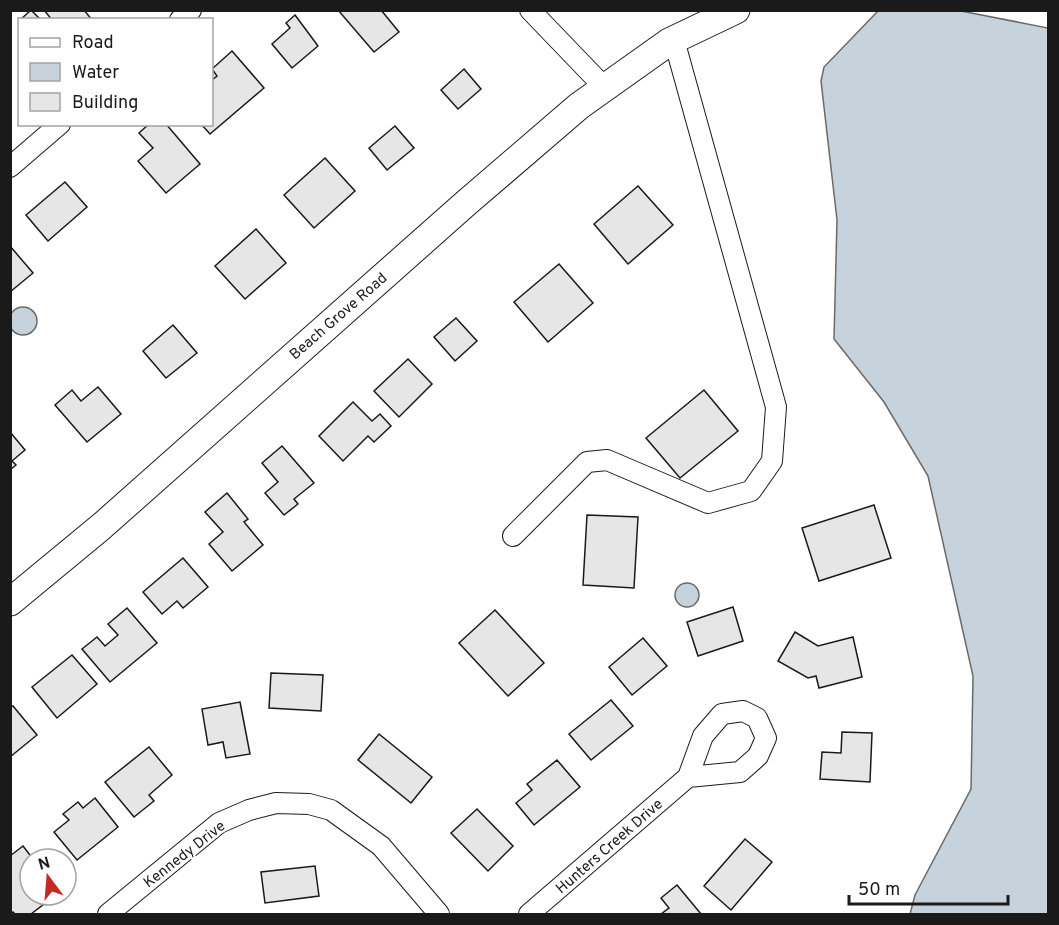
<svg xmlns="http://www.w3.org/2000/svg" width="1059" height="925" font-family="Overpass,sans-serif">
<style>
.water{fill:#c6d2dc;stroke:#6a6a6a;stroke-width:1.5}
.building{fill:#e6e6e6;stroke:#1a1a1a;stroke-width:1.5}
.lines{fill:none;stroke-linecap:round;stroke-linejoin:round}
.street-casing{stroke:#1a1a1a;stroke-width:22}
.secondary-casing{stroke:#1a1a1a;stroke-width:29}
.street{stroke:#fff;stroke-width:20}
.secondary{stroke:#fff;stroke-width:27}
.labels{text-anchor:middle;stroke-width:4.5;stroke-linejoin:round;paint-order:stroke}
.street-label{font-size:15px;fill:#1a1a1a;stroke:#fff}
</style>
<rect width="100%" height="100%" fill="#fff"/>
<!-- water -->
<g class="water">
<path d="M878,11H961L1048,28V914H910L915,895L971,789L973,676L928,476L884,402L834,339L837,220L821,81L824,67Z"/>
<circle cx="23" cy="321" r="14"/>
<circle cx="687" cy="595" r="12"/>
</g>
<!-- building -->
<g class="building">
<path d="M31,10L41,20H20Z"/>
<path d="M44,10H84L92,20H52Z"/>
<path d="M338,10H381L399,32L374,52Z"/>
<path d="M295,15L318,46L292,68L272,44L290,28L286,23Z"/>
<path d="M232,51L264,88L210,134L201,124H212V80L217,76L212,69Z"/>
<path d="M464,69L481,89L458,109L441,90Z"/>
<path d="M149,124H166L200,164L166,193L138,161L153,148L139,133Z"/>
<path d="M395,126L414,148L387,170L369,148Z"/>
<path d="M325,158L355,191L314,228L284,195Z"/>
<path d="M65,182L87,207L48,241L26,215Z"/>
<path d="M638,186L673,225L628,264L594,224Z"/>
<path d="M256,229L286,263L245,299L215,266Z"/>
<path d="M10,246L33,273L10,292Z"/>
<path d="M559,264L593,303L548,342L514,302Z"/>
<path d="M456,318L477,341L455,361L434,337Z"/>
<path d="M173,325L197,353L166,378L143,351Z"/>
<path d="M408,359L432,384L399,417L374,391Z"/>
<path d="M98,387L121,414L87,442L55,405L72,390L81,401Z"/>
<path d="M704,390L738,431L680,478L646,438Z"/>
<path d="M353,402L372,421L380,414L391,426L374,442L368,436L343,461L319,436Z"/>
<path d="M10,432L25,450L12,461L16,465L10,470Z"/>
<path d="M282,446L314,483L294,499L298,504L284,515L265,493L278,482L262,463Z"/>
<path d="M227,493L248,519L244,522L263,545L232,571L209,544L223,532L205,512Z"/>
<path d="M874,505L891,558L819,581L802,528Z"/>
<path d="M587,515L638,517L634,588L583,585Z"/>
<path d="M183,558L208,587L183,608L177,601L162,614L143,592Z"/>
<path d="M733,607L743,641L698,656L687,622Z"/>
<path d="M127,608L157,643L110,682L82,649L97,637L105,646L118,635L108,624Z"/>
<path d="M495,610L544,663L508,696L459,643Z"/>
<path d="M795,632L818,646L853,637L862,677L819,688L816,676L808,678L778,661Z"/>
<path d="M643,638L667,666L632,695L609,667Z"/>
<path d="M72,655L97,684L57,718L32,687Z"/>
<path d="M271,673L323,675L321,711L269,708Z"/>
<path d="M611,700L633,726L591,760L569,734Z"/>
<path d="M240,702L250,754L226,758L223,742L208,745L202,709Z"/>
<path d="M13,706L37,735L10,757V708Z"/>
<path d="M842,732L872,733L870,782L820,779L822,752L841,753Z"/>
<path d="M379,734L432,777L411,803L358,760Z"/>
<path d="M149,747L172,775L149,795L154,801L134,817L105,782Z"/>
<path d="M557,760L580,787L534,825L516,803L532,790L527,784Z"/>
<path d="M95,798L118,827L77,860L54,832L69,820L63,814L78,802L83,808Z"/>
<path d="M477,809L513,846L488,871L451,833Z"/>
<path d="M745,839L772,862L731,910L704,886Z"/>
<path d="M23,846L33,859H30V895H37L44,904L31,914H15L13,912L10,914V856Z"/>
<path d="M315,866L319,896L265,903L261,872Z"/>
<path d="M677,885L701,914H661L669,908L661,898Z"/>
</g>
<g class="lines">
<defs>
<g id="street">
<path d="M530,10L605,88"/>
<path d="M180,20L191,10"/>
<path d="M10,167L60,124"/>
<path d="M513,536L587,462L607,460L708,503L751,491L772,461L776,407L674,40"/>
<path d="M108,914L219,823L249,810L276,803L309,804L331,810L381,846L439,914"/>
<path d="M529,914L688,777L703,736L722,714L743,711L757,718L766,738L758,756L740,772L688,777"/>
</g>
<path id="secondary" d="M10,602L102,526L465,204L579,106L669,42L736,10"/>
</defs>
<!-- street casing -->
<use href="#street" class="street-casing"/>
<!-- secondary casing -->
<use href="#secondary" class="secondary-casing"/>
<!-- street -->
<use href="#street" class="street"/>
<!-- secondary -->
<use href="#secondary" class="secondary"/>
</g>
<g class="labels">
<!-- street labels -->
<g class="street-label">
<text transform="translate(338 316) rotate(-41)" y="5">Beach Grove Road</text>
<text transform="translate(609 846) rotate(-41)" y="5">Hunters Creek Drive</text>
<text transform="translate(184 854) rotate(-38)" y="5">Kennedy Drive</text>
</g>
</g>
<!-- border -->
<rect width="1059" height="925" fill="none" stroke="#1a1a1a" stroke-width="24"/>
<!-- legend -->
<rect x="18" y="18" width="195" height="108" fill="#ffffff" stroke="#a3a3a3" stroke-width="1.5"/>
<rect x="30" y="38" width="30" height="9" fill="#ffffff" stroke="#a3a3a3" stroke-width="1.5"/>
<text x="72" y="48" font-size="18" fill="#1a1a1a">Road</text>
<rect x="30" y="63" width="30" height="18" fill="#c6d2dc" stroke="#a3a3a3" stroke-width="1.5"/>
<text x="72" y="78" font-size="18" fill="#1a1a1a">Water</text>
<rect x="30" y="93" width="30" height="18" fill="#e6e6e6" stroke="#a3a3a3" stroke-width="1.5"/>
<text x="72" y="108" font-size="18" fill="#1a1a1a">Building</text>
<!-- north arrow -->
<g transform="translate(48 877) rotate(344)"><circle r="28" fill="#ffffff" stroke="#a3a3a3" stroke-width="1.5"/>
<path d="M0-4.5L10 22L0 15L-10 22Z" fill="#c62828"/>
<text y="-9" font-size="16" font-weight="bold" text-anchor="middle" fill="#1a1a1a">N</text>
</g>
<!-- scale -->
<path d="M849 895v9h159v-9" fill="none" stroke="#1a1a1a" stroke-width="3"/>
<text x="858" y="895" font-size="18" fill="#1a1a1a" stroke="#ffffff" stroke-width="4.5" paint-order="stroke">50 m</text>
</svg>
